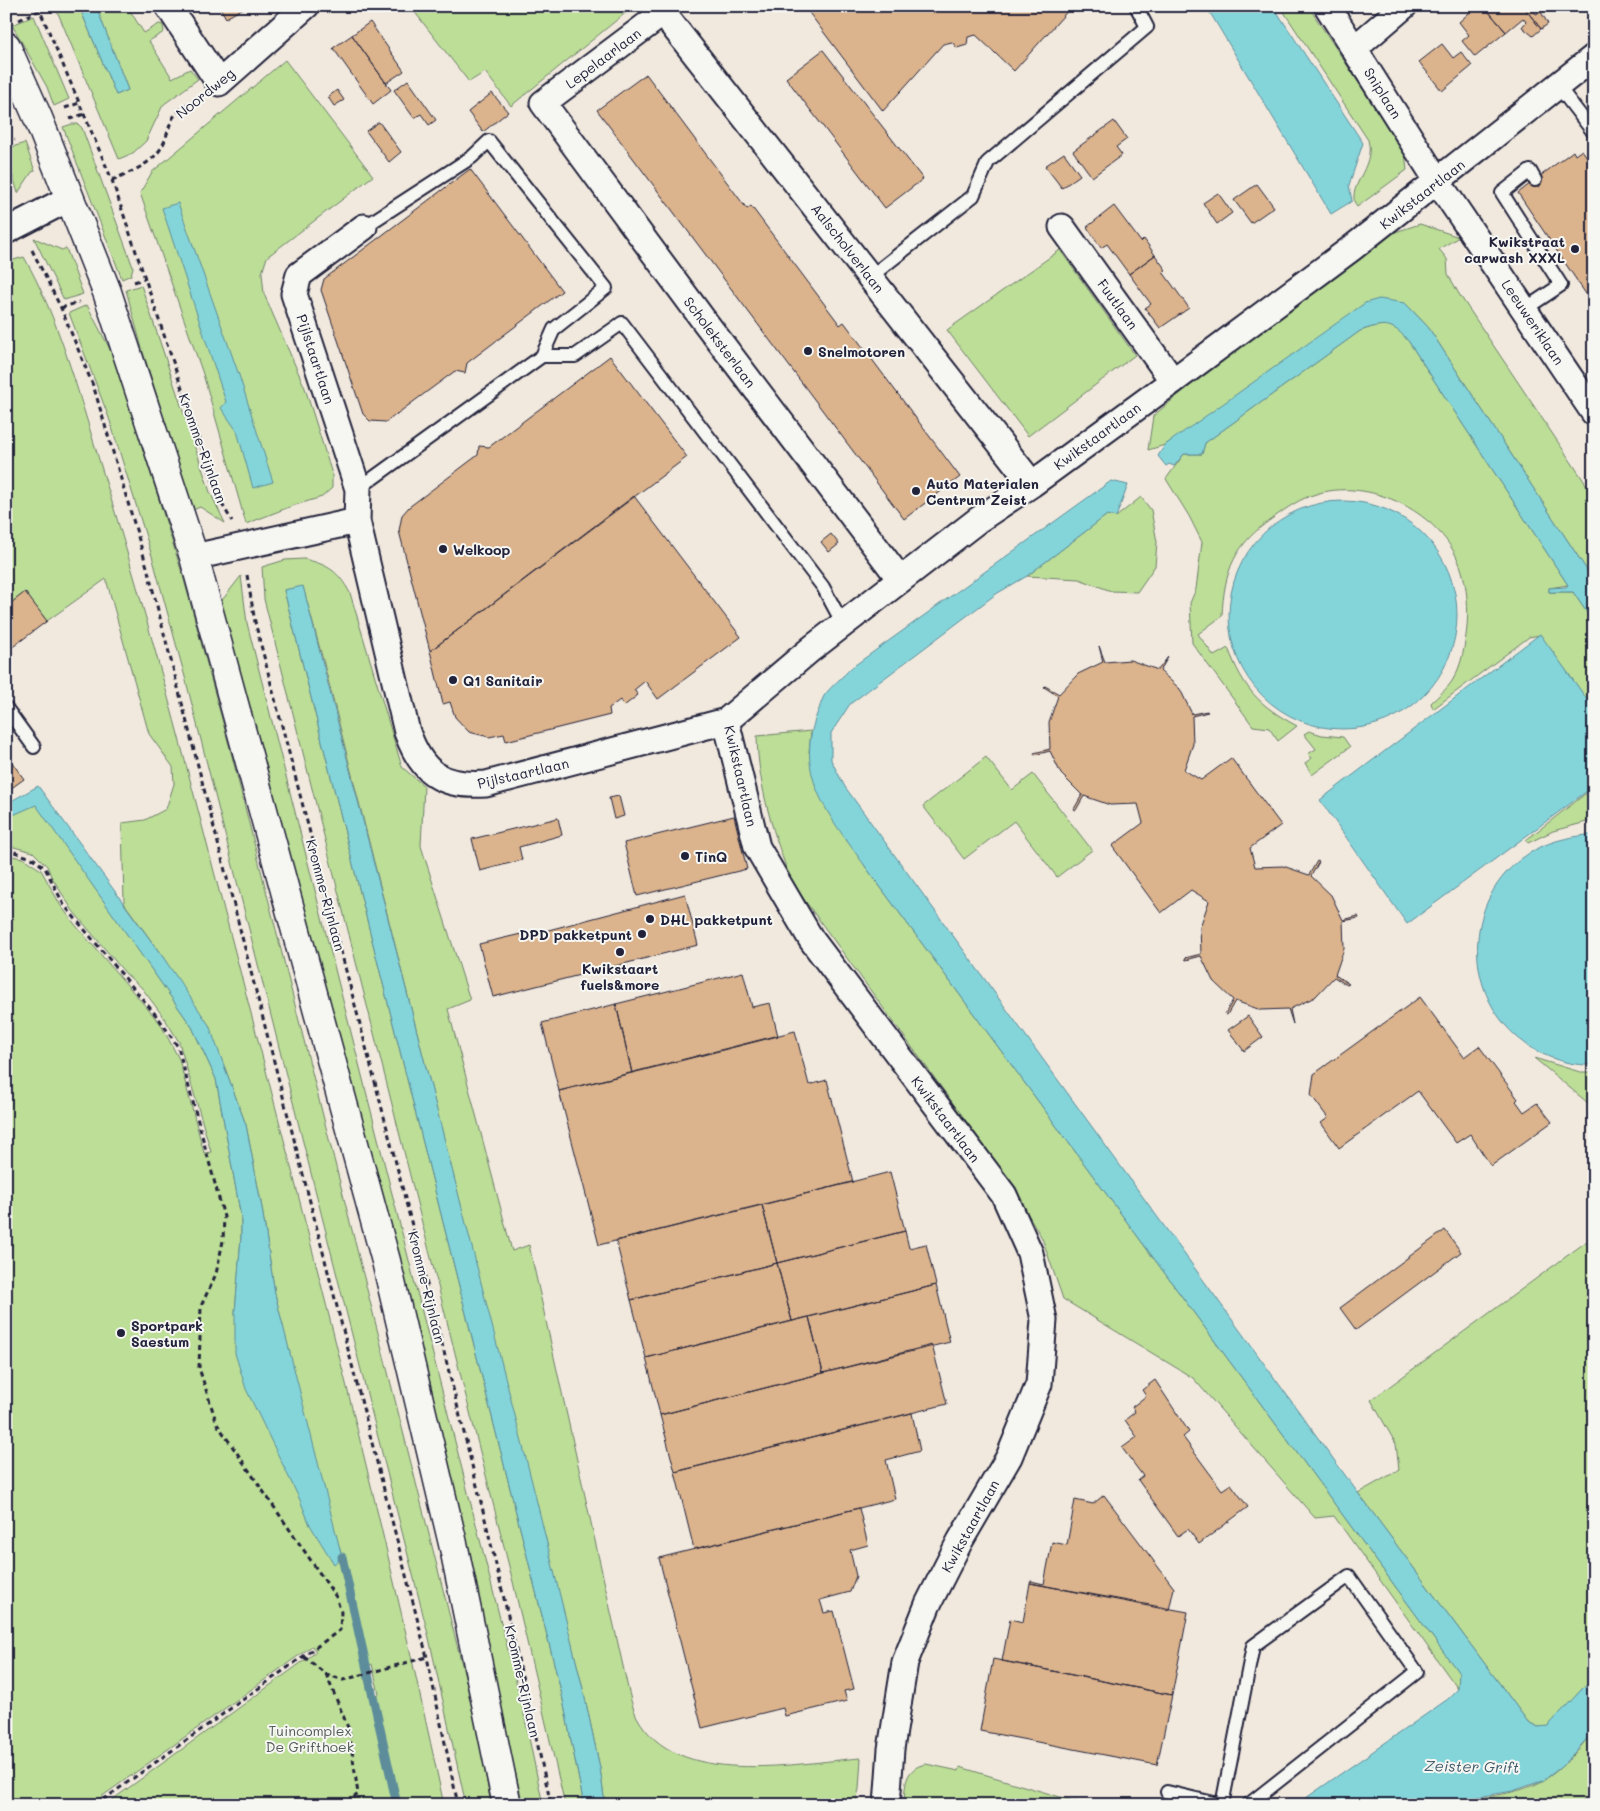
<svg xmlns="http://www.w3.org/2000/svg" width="1600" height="1811" font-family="Mali,sans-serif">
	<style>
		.green { fill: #bcde97; stroke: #6f8069; fill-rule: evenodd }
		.water { fill: #84d5da; stroke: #5d8d9a }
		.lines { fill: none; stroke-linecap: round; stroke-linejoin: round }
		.stream { stroke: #5d8d9a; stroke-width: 9 }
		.building { fill: #dbb38c; stroke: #22223b }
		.lane-casing { stroke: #22223b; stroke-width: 16 }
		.street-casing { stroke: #22223b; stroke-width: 29 }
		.secondary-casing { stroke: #22223b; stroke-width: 31 }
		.path { stroke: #22223b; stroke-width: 3; stroke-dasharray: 5 4; stroke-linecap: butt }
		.lane { stroke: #f6f6f2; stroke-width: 12 }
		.street { stroke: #f6f6f2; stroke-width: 25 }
		.secondary { stroke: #f6f6f2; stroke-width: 28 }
		.poi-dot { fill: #22223b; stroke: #f6f6f2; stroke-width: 2 }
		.labels { text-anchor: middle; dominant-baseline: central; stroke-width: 4; stroke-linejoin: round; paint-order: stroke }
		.street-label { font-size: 14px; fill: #22223b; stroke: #f6f6f2 }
		.poi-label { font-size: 14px; font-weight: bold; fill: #22223b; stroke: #f6f6f2; text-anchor: start }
		.park-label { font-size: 14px; fill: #505a57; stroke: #f6f6f2 }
		.water-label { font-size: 15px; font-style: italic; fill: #3f586b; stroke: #f6f6f2 }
	</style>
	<rect width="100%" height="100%" fill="#f1e9de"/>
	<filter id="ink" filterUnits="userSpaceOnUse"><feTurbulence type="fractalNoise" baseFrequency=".02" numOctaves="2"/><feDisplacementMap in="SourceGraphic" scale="10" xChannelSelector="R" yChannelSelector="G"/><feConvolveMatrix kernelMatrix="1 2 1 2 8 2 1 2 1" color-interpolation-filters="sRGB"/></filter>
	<g filter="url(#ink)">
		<path class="green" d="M55 6H79L116 95 128 90 96 6H127L144 33 159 24 163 25 164 32 149 41 172 78 190 69 198 79 163 105 146 141 133 153 119 159Z
			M410 6H634L511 106 485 72 469 82Z
			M1280 6H1308L1405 153 1407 170 1357 207C1344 188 1376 168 1368 140Z
			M34 16 69 99 54 106 47 87 12 25Z
			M285 60 373 176 267 257 262 273 264 294 305 388 332 474V488L322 497 292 506 246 524 203 374 140 193 152 172Z
			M72 124H78L82 128 133 267 131 275 122 279 63 127Z
			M25 143 35 171 32 172 18 193 6 154 12 147Z
			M1420 224 1459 237 1439 249 1447 259 1448 274 1459 294 1594 496V581L1428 327 1405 303 1165 445 1148 450 1153 416 1205 373 1392 233Z
			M34 238 62 250 66 248 83 294 64 300Z
			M1060 250 1135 355 1028 436 947 330Z
			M24 257C58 317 77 388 97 453 134 572 167 691 198 810 284 1141 373 1471 444 1805H105L316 1652 312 1646 90 1805H6V855L23 858 41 870 61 906 77 927 160 1023 179 1059 204 1153 211 1152 179 1042 165 1019 142 988 126 974 73 911 51 876 47 866 33 852 6 845V818L36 804 192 1027 216 1079 241 1217V1237L235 1313 310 1525 303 1409 275 1294 262 1208 246 1125 225 1068 165 960 124 903 122 823 145 820 166 809 174 784 173 767 149 734 106 579 6 650V262ZM372 1664 379 1694 370 1697 364 1668Z
			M141 285 210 492 225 523 200 507 193 510 143 352 126 290Z
			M87 305 114 357 183 576 232 756 476 1720 491 1805H466L429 1638 185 677 152 556 109 418 69 313Z
			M1388 325 1400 331 1409 342 1568 585 1549 588V592H1573L1594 623V709L1540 635 1529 637 1433 709 1431 703C1438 696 1447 689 1452 681 1462 666 1465 645 1467 627 1469 600 1466 570 1451 547 1424 505 1364 479 1316 494 1299 499 1287 508 1273 518 1235 544 1224 570 1222 616L1198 634 1214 656 1228 648C1244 689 1258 705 1297 726L1278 741 1269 728 1253 726 1192 643 1190 603 1196 589 1202 542 1189 516 1166 479 1184 454H1202L1205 443 1360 331 1375 326Z
			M1141 497 1151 510 1157 542 1155 566 1137 592 1111 591 1079 579 1027 576 1107 515 1116 517Z
			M304 559C329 565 338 571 350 593L402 767 424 786 421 846 470 1000 448 1009 512 1251 529 1245 627 1684C630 1695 632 1708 637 1717 676 1789 794 1763 861 1758L859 1789 855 1805H605L600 1768 583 1689 323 660 303 587 284 590 562 1695 584 1805H565L513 1582 264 599 262 567 285 560Z
			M241 576 247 623 523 1709 543 1805H523L476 1604 220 600 223 599Z
			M811 731 809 752 865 866 1459 1673 1458 1689 1334 1516 1315 1518 1193 1378 1063 1299 1042 1238 1001 1169 792 883C774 836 758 787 757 736Z
			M1309 731 1322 735 1343 737 1350 747 1312 775 1305 763 1312 758 1308 754 1316 749 1304 734Z
			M986 757 1012 790 1033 774 1092 850 1057 877 1014 821 964 859 923 806Z
			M1594 787V820L1553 831 1528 843 1526 840Z
			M1534 1058 1580 1072H1594V1108Z
			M1594 1236V1676L1548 1727H1538L1528 1722 1358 1493 1399 1470 1396 1444 1371 1400Z
			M1594 1731V1791L1578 1805H1430C1464 1799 1515 1797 1544 1780 1564 1768 1579 1748 1594 1731Z
			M926 1764 959 1771 960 1767 1087 1805H904C905 1786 904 1768 926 1764Z"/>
		<path class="water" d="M79 6H96L128 90 116 95Z
			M1206 6H1273L1363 143 1349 185 1352 201 1331 214Z
			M178 203 239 375 273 482 253 488 237 431 221 408 226 402 162 208Z
			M1379 299 1405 303 1428 327 1594 581V623L1573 592H1549V588L1566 587 1568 585 1409 342C1392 321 1383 323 1360 331L1205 443 1202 454H1184L1174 466 1169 464 1166 466 1158 456 1165 445 1365 303Z
			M1111 481 1128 485 1116 517 1107 515 1027 576 996 594 850 704 831 733V760L845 787 1358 1493 1528 1722 1538 1727 1548 1726 1594 1676V1731L1561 1767 1544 1780 1513 1791 1430 1805H1296L1448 1699 1458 1689 1459 1673 865 866C831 818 793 776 817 714 820 708 821 701 824 696 831 686 843 677 851 668Z
			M1229 615a114 114 0 1 1 228 0a114 114 0 1 1-228 0Z
			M303 586 532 1482 583 1689 600 1768 605 1805H584L562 1695 284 590Z
			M1540 634 1594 709V786L1407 924 1320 800Z
			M38 786 165 960 209 1025 246 1125 262 1208 275 1294 342 1557 334 1564 310 1525 300 1500 246 1389 235 1353V1313L241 1237V1217L216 1079 192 1027 36 805 6 818V804Z
			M1586 835H1594V1065C1570 1066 1545 1058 1526 1044 1461 998 1461 898 1528 854 1546 842 1565 838 1586 835Z"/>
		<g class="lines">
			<path class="stream" d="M342 1557 397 1805"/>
		</g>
		<path class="building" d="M219 6H247L226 18Z
			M804 6H1072L1014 71 976 35 968 37 967 45 957 48 952 42 943 44 883 111Z
			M1477 6H1484L1506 32 1475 57 1462 41 1469 35 1459 22Z
			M1484 6H1523L1541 29 1533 36 1522 27 1526 22 1523 18 1506 32Z
			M1523 6H1537L1532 10 1536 14 1541 12 1548 24 1541 29Z
			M370 22 404 71 386 83 352 35Z
			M352 35 391 90 373 104 333 48Z
			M1442 44 1453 58 1461 52 1472 66 1442 91 1419 62Z
			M823 50 923 179 885 208 786 78Z
			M646 74 747 209 751 206 840 325 844 322 960 477 904 519 597 110Z
			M408 80 436 120 429 125 421 114 414 118 394 90Z
			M337 90 344 100 334 106 328 97Z
			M492 93 508 112 483 132 468 112Z
			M1114 121 1127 139 1116 147 1122 155 1092 177 1073 151Z
			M379 122 401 152 389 162 366 131Z
			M1582 150 1594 167V306L1518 193 1573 151 1575 155Z
			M1064 153 1080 175 1062 188 1045 166Z
			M470 169 562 291 467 363 465 373 455 371 386 422 370 421 363 414 321 290 324 279Z
			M1257 184 1274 207 1251 223 1234 200Z
			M1218 193 1232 213 1217 224 1203 203Z
			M1114 206 1141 242 1144 239 1155 255 1129 274 1107 244 1101 248 1087 227Z
			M1155 255 1166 270 1163 272 1189 308 1160 328 1145 308 1151 304 1129 274Z
			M610 356 687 457 430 651 399 531 402 515 409 507 478 455 479 446 489 447Z
			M634 496 741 637 658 699 645 681 634 690 638 695 624 706 620 700 609 708 610 715 506 741 504 734 489 737 469 732 455 717 450 702 443 704 430 651Z
			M831 534 839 544 829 552 821 542Z
			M25 592 47 621 6 652V607Z
			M1099 646 1105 662 1130 660 1158 670 1168 657 1160 671 1180 689 1192 714 1207 711 1208 712 1192 716 1193 744 1184 770 1201 780 1231 758 1281 825 1250 848 1255 867 1283 866 1309 875 1317 861 1319 862 1311 876 1331 895 1343 920 1358 916 1359 918 1343 921 1344 949 1335 975 1349 984 1347 985 1334 977 1315 997 1290 1009 1293 1024 1288 1009 1261 1010 1235 1001 1227 1015 1225 1014 1233 1000 1213 981 1201 956 1186 960 1185 958 1201 954 1200 927 1209 901 1191 890 1161 913 1112 846 1143 823 1138 804 1110 805 1084 796 1076 810 1074 809 1082 795 1061 774 1050 751 1035 755 1034 753 1050 749 1049 722 1058 696 1044 687 1045 686 1059 694 1078 674 1103 662Z
			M6 754 24 779 6 792Z
			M619 796 624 816 614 819 609 798Z
			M734 816 747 869 637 896 624 843Z
			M558 818 562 835 519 847 522 860 480 871 472 839Z
			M685 894 698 945 493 997 479 944 521 934 522 937Z
			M743 972 752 1007 770 1003 778 1036 632 1073 616 1004Z
			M1420 997 1464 1057 1479 1046 1518 1099 1516 1101 1524 1112 1537 1103 1552 1122 1491 1166 1470 1134 1456 1143 1418 1091 1339 1148 1321 1123 1328 1118 1311 1095 1314 1074Z
			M616 1004 632 1073 559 1091 542 1023Z
			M1248 1016 1263 1037 1244 1051 1228 1030Z
			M795 1031 809 1085 827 1080 853 1182 599 1245 559 1091Z
			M890 1172 905 1231 777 1263 762 1205Z
			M762 1205 777 1263 631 1300 616 1241Z
			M1445 1230 1461 1252 1356 1330 1340 1308Z
			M905 1231 909 1248 926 1244 936 1285 792 1321 777 1263Z
			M777 1263 792 1321 646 1358 631 1300Z
			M936 1285 950 1342 823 1373 809 1317Z
			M809 1317 823 1373 660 1415 646 1358Z
			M932 1345 947 1404 675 1472 660 1415Z
			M1155 1380 1189 1432 1183 1437 1222 1490 1231 1484 1248 1507 1199 1544 1188 1529 1178 1536 1138 1480 1143 1476 1122 1448 1137 1437 1125 1420 1135 1412 1132 1407 1146 1396 1142 1390Z
			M912 1413 920 1451 886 1460 895 1499 694 1549 675 1472Z
			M1104 1495 1174 1588 1169 1610 1030 1583 1031 1581 1044 1584 1052 1542 1067 1545 1075 1500 1093 1504Z
			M859 1508 868 1545 850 1550 856 1576 850 1592 820 1600 824 1613 834 1611 854 1689 844 1691 847 1701 785 1716 783 1708 702 1728 659 1558Z
			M1030 1583 1188 1612 1172 1695 1002 1661 1010 1619 1023 1622Z
			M993 1659 1172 1695 1157 1765 980 1731Z"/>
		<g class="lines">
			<defs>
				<path id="lane" d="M1558 86 1594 133
					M364 227 472 157 489 141 606 288 554 329 542 356
					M870 277 973 196 988 162 1147 27 1136 6
					M1525 309 1561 285 1502 193 1530 171 1535 180
					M358 489 542 356H575L622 323 823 587 843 624
					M6 708 34 747
					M1167 1792 1222 1805
					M1222 1805 1253 1646 1349 1576 1417 1672 1248 1805"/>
				<path id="street" d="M168 6 219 83 306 6
					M1327 6 1438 182 1594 413
					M1355 48 1404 6
					M364 227 299 275 294 294 358 489 357 521 407 732C422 774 442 787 486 784L726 721 811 649 978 520 1032 484 1173 381 1352 248 1594 57
					M1062 227 1173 381
					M6 231 70 198
					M194 557 357 521
					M900 579 702 318 543 103 663 13 1032 484
					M726 721 757 847 811 939 1004 1195 1030 1253 1044 1320 1039 1384 1009 1457 960 1541 928 1604 905 1662 891 1749 887 1805"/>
				<path id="secondary" d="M6 46 38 118 107 292 194 557 386 1261 454 1548 507 1805"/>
			</defs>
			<use href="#lane" class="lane-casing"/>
			<use href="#street" class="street-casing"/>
			<use href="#secondary" class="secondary-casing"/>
			<path class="path" d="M38 6 112 180 219 499 232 521
				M6 7 11 17
				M19 20 40 10
				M65 108 79 103
				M70 119 84 114
				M6 143 15 140
				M112 180C128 173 148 166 159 151 166 142 167 132 171 122 175 111 187 105 196 99
				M6 185 11 198
				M32 250 61 308 94 388 147 567 427 1657 458 1805
				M134 282 146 278
				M61 308 79 302
				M247 575 255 622C357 1016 464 1408 551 1805
				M6 849 34 859 45 868 64 905 160 1020 178 1047 224 1217 223 1241 216 1274 201 1306 199 1368 217 1424 336 1597 341 1612 340 1630 96 1805
				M304 1657 326 1674 343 1680 427 1657
				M326 1674 349 1730 358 1794 345 1805
				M1587 1805 1594 1798"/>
			<use href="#lane" class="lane"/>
			<use href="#street" class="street"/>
			<use href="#secondary" class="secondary"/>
		</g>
	</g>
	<g class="poi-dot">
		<circle cx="1575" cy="249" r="5"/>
		<circle cx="808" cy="351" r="5"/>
		<circle cx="916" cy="491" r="5"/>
		<circle cx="443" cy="549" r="5"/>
		<circle cx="453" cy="680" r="5"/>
		<circle cx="685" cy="856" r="5"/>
		<circle cx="650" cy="919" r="5"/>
		<circle cx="642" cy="934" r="5"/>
		<circle cx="620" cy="952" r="5"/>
		<circle cx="121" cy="1333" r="5"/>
	</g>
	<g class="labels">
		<g class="street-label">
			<text transform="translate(603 58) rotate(-37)">Lepelaarlaan</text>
			<text transform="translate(205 93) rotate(-39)">Noordweg</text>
			<text transform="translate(1383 93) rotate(58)">Sniplaan</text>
			<text transform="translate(1422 194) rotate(-38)">Kwikstaartlaan</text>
			<text transform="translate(848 248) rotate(52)">Aalscholverlaan</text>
			<text transform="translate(1118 304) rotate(54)">Fuutlaan</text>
			<text transform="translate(1533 322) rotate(56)">Leeuweriklaan</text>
			<text transform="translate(720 342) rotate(53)">Scholeksterlaan</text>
			<text transform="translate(316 359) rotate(72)">Pijlstaartlaan</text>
			<text transform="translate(1097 436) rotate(-36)">Kwikstaartlaan</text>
			<text transform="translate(203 448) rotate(70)">Kromme-Rijnlaan</text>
			<text transform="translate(523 773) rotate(-13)">Pijlstaartlaan</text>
			<text transform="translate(741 776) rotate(77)">Kwikstaartlaan</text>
			<text transform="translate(326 895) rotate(75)">Kromme-Rijnlaan</text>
			<text transform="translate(946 1119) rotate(53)">Kwikstaartlaan</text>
			<text transform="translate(427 1287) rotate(76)">Kromme-Rijnlaan</text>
			<text transform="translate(970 1526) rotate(-61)">Kwikstaartlaan</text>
			<text transform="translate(523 1681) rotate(77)">Kromme-Rijnlaan</text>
		</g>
		<g class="poi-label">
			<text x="1565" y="241" text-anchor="end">Kwikstraat<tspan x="1565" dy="16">carwash XXXL</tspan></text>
			<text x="818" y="351">Snelmotoren</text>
			<text x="926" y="483">Auto Materialen<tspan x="926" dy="16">Centrum Zeist</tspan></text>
			<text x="453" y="549">Welkoop</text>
			<text x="463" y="680">Q1 Sanitair</text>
			<text x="695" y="856">TinQ</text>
			<text x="660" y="919">DHL pakketpunt</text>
			<text x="632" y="934" text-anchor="end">DPD pakketpunt</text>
			<text x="620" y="968" text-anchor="middle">Kwikstaart<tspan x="620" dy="16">fuels&amp;more</tspan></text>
			<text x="131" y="1325">Sportpark<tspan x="131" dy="16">Saestum</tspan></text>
		</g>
		<g class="park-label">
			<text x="310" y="1730">Tuincomplex<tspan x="310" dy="16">De Grifthoek</tspan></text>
		</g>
		<g class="water-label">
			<text transform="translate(1472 1766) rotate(1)">Zeister Grift</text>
		</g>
	</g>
	<rect width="1600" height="1811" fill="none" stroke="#f6f6f2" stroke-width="25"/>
	<rect x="12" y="12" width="1575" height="1786" fill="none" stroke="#22223b" stroke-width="2" filter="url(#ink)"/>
</svg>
